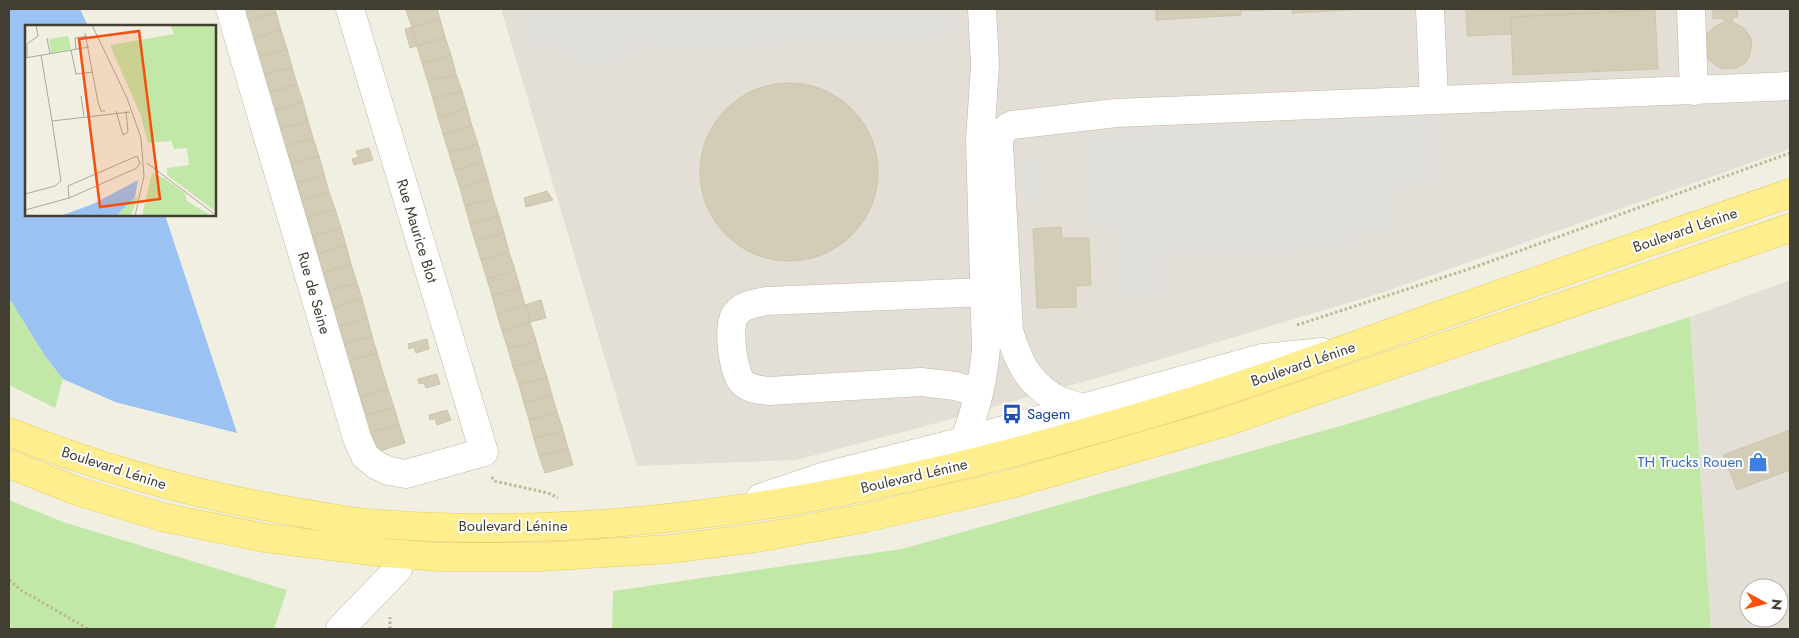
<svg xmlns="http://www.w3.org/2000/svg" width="1799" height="638" font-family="Jost,sans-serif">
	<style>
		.industrial { fill: #e3dfd7; fill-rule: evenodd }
		.green { fill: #c2e8a8 }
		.parking { fill: #e1dfda }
		.water { fill: #9ac2f2 }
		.building { fill: #d3ccb7; stroke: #cec5aa }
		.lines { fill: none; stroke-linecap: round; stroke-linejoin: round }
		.minor-casing { stroke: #bdb8a4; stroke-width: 29 }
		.major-casing { stroke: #e6cf5a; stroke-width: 29 }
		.path { stroke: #bfb695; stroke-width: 3; stroke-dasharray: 2.5 2.5; stroke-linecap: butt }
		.minor { stroke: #fff; stroke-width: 28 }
		.major { stroke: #ffee8d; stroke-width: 28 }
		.labels { text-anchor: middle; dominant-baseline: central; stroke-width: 4; stroke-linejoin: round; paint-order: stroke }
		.street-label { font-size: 15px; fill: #433e32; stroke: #fff }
		.transit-label { font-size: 15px; fill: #164399; stroke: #fff; text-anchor: start }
		.shop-label { font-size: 15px; fill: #366cbe; stroke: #fff; text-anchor: end }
		.inset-road { fill: none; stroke: #aba89b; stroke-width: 1 }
		.view { fill: #f64f0d; fill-opacity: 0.15; stroke: #f64f0d; stroke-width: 2.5 }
		.inset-edge { fill: none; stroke: #433e32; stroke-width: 2.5 }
	</style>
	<rect width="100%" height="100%" fill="#f1efe1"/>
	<path class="industrial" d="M501 9H1790V149L1384 292 1111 374 918 428 796 460 637 466Z
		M1790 280V629H1711L1690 317ZM1749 588H1779V618H1749Z"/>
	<path class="green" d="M9 298 45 356 63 379 55 408 9 385Z
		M1690 317 1711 629H612L613 591 902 549 1351 423Z
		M9 500 63 522 287 590 274 629H9Z"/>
	<path class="parking" d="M520 9H956L957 35H947L929 40 646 51 644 41 637 42 638 61 565 67 563 45 532 48Z
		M1437 117 1438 187 1399 188 1400 234H1355V253L1164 255V299L1111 300 1108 227 1083 228 1080 136H1096L1097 131Z
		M1042 159 1044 201 1023 202 1022 160Z"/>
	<path class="water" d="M9 9H80L88 26H26V215H165L237 433 115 402 63 379 45 356 9 298Z"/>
	<path class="building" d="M244 9H274L276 12 247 20Z
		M409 9H437L440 19 412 27 406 10Z
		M1156 9H1287L1241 11V15L1156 20Z
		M1292 9H1368L1292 13Z
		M1466 9H1655V10L1511 17V34L1467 36Z
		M1713 9H1737L1738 17 1732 18V22L1744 28 1750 36 1752 42 1750 55 1745 63 1736 68 1726 69 1720 68 1711 62 1707 57 1705 47 1707 34 1714 27 1724 22V18L1713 19Z
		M1655 10 1658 69 1513 75 1511 17Z
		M276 12 281 30 253 39 247 20Z
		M440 19 445 37 417 46 412 27Z
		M412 27 417 46 410 48 405 29Z
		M281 30 287 49 258 57 253 39Z
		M445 37 451 55 422 63 417 46Z
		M287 49 292 67 264 75 258 57Z
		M451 55 456 74 428 82 422 63Z
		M292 67 297 84 269 93 264 75Z
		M456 74 462 91 433 99 428 82Z
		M700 172a89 89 0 1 1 178 0a89 89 0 1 1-178 0Z
		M297 84 303 102 274 110 269 93Z
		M462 91 467 108 438 117 433 99Z
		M303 102 308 121 280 129 274 110Z
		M467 108 472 126 443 134 438 117Z
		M308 121 313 138 285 146 280 129Z
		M472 126 478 144 449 153 443 134Z
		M313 138 319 156 291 164 285 146Z
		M478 144 483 162 454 170 449 153Z
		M369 148 373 160 354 165 352 159 358 157 356 151Z
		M319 156 324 174 296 183 291 164Z
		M483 162 488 179 460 188 454 170Z
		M324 174 329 192 302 201 296 183Z
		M488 179 493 198 465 206 460 188Z
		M547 191 553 200 526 207 524 198Z
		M329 192 335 209 307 218 302 201Z
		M493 198 499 216 470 224 465 206Z
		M335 209 341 228 312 236 307 218Z
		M499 216 504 233 475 241 470 224Z
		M1061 227 1062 238H1089L1091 285 1076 286V307L1037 308 1033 229Z
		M341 228 346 245 318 254 312 236Z
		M504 233 509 252 481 260 475 241Z
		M346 245 351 264 323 273 318 254Z
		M509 252 515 270 487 279 481 260Z
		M351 264 357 283 329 291 323 273Z
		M515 270 520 287 492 296 487 279Z
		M357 283 362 299 334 308 329 291Z
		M520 287 525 305 497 314 492 296Z
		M362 299 367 317 339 326 334 308Z
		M541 300 546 318 530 322 525 305Z
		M525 305 530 322 502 331 497 314Z
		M367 317 372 336 344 344 339 326Z
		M530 322 536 341 508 349 502 331Z
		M372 336 377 353 350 361 344 344Z
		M427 339 429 349 416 353 414 347 409 349 408 344Z
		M536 341 541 359 513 367 508 349Z
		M377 353 388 389 360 397 350 361Z
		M541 359 547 377 519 385 513 367Z
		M437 374 440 384 426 388 424 383 419 384 418 379Z
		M547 377 552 395 524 403 519 385Z
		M388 389 394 407 366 415 360 397Z
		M552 395 557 412 529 420 524 403Z
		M394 407 399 424 371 432 366 415Z
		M447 410 451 420 437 425 435 419 430 420 429 415Z
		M557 412 563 430 534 439 529 420Z
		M399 424 405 443 377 452 371 432Z
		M563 430 568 448 539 456 534 439Z
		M1790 430V470L1737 490 1723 455Z
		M568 448 573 465 545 473 539 456Z"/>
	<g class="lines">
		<defs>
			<path id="minor" d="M230 9 357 438 365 456 376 465 389 471 406 474 484 452 350 9
				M1430 9 1434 100
				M1691 9 1694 91
				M979 393 955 386 921 382 769 391C760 390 751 390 743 383 733 374 727 327 735 315 743 304 754 304 766 301L985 292
				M1083 408C1073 405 1062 403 1053 397 1026 380 1018 360 1009 331L999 143C1000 134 1003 129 1012 125L1116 113 1790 86
				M964 441C976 410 984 380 986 347L980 141 985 65 982 9
				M760 498 825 476 964 441 1262 358 1322 352
				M340 629 398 569 402 554"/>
			<path id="major" d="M9 432C104 470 202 497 303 513 324 517 345 521 367 523 596 542 824 504 1044 444 1113 425 1181 406 1248 383 1310 362 1371 340 1432 318 1551 276 1671 234 1790 193
				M9 464 77 491 162 517 265 538 386 553 440 557H540L669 549 762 537 865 518 1011 484 1222 423 1790 228"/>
		</defs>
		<use href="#minor" class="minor-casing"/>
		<use href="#major" class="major-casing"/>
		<path class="path" d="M1297 325 1472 268 1790 153
			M492 477 494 481 548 493 558 498
			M9 580 21 590 88 629
			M390 629V617"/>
		<use href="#minor" class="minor"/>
		<use href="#major" class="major"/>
	</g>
	<defs>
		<symbol id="bus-bare" viewBox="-9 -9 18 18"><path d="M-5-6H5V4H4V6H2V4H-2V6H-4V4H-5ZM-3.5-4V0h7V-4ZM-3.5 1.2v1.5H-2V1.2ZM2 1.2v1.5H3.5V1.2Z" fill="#1a4fb4" stroke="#fff" stroke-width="2.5" paint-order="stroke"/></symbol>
		<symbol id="shop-bare" viewBox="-9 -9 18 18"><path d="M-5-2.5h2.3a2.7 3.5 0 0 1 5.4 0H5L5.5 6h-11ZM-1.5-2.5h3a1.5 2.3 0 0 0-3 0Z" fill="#3f7fe0" stroke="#fff" stroke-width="2.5" paint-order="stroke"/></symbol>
	</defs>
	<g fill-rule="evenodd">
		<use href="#bus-bare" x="998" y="400" width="28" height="28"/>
		<use href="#shop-bare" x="1744" y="448" width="28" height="28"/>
	</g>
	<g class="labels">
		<g class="street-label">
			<text transform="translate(1685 230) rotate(-19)">Boulevard Lénine</text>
			<text transform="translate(417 231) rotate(73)">Rue Maurice Blot</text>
			<text transform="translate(314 293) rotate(74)">Rue de Seine</text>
			<text transform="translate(1303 364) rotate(-19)">Boulevard Lénine</text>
			<text transform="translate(114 468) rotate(18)">Boulevard Lénine</text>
			<text transform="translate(914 476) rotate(-13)">Boulevard Lénine</text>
			<text x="513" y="526">Boulevard Lénine</text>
		</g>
		<g class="transit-label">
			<text x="1027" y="414">Sagem</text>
		</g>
		<g class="shop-label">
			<text x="1743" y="462">TH Trucks Rouen</text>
		</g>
	</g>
	<g transform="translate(25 25)">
		<rect width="191" height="191" fill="#f1efe1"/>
		<path d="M145 0H191V187L142 150V143L164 140 162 123 149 124 146 116 123 118 116 91 85 20 149 9ZM43 11 46 24 26 28 24 14ZM127 148 139 153 160 168 162 176 187 191H117ZM110 172H113L106 191H91Z" fill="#c2e8a8"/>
		<path d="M113 155 110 172 91 191H35L68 179Z" fill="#9ac2f2"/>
		<path class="inset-road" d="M67 0 102 73 116 113 119 151 110 191M60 8 73 77 76 86H80M22 13 25 29M51 24 50 13 62 11M46 25 51 49 68 47M16 30 27 96M0 33 64 22M2 33V19L13 11 11 0M56 71 59 91M91 86 98 110 103 107 101 86M122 138 192 191M0 169 30 161 36 156 27 96 105 87M0 185 44 173 112 143 115 138 112 131 43 161 44 173"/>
		<path class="view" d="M114 6 135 174 75 182 54 14Z"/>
		<rect width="191" height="191" class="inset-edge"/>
	</g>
	<rect width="1799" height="638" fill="none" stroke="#433e32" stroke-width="20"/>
	<g transform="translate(1764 603) rotate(97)"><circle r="24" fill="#ffffff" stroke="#b4b2ad"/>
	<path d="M0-4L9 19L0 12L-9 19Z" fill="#ff500b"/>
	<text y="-8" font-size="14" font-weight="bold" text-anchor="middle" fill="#433e32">N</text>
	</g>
</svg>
